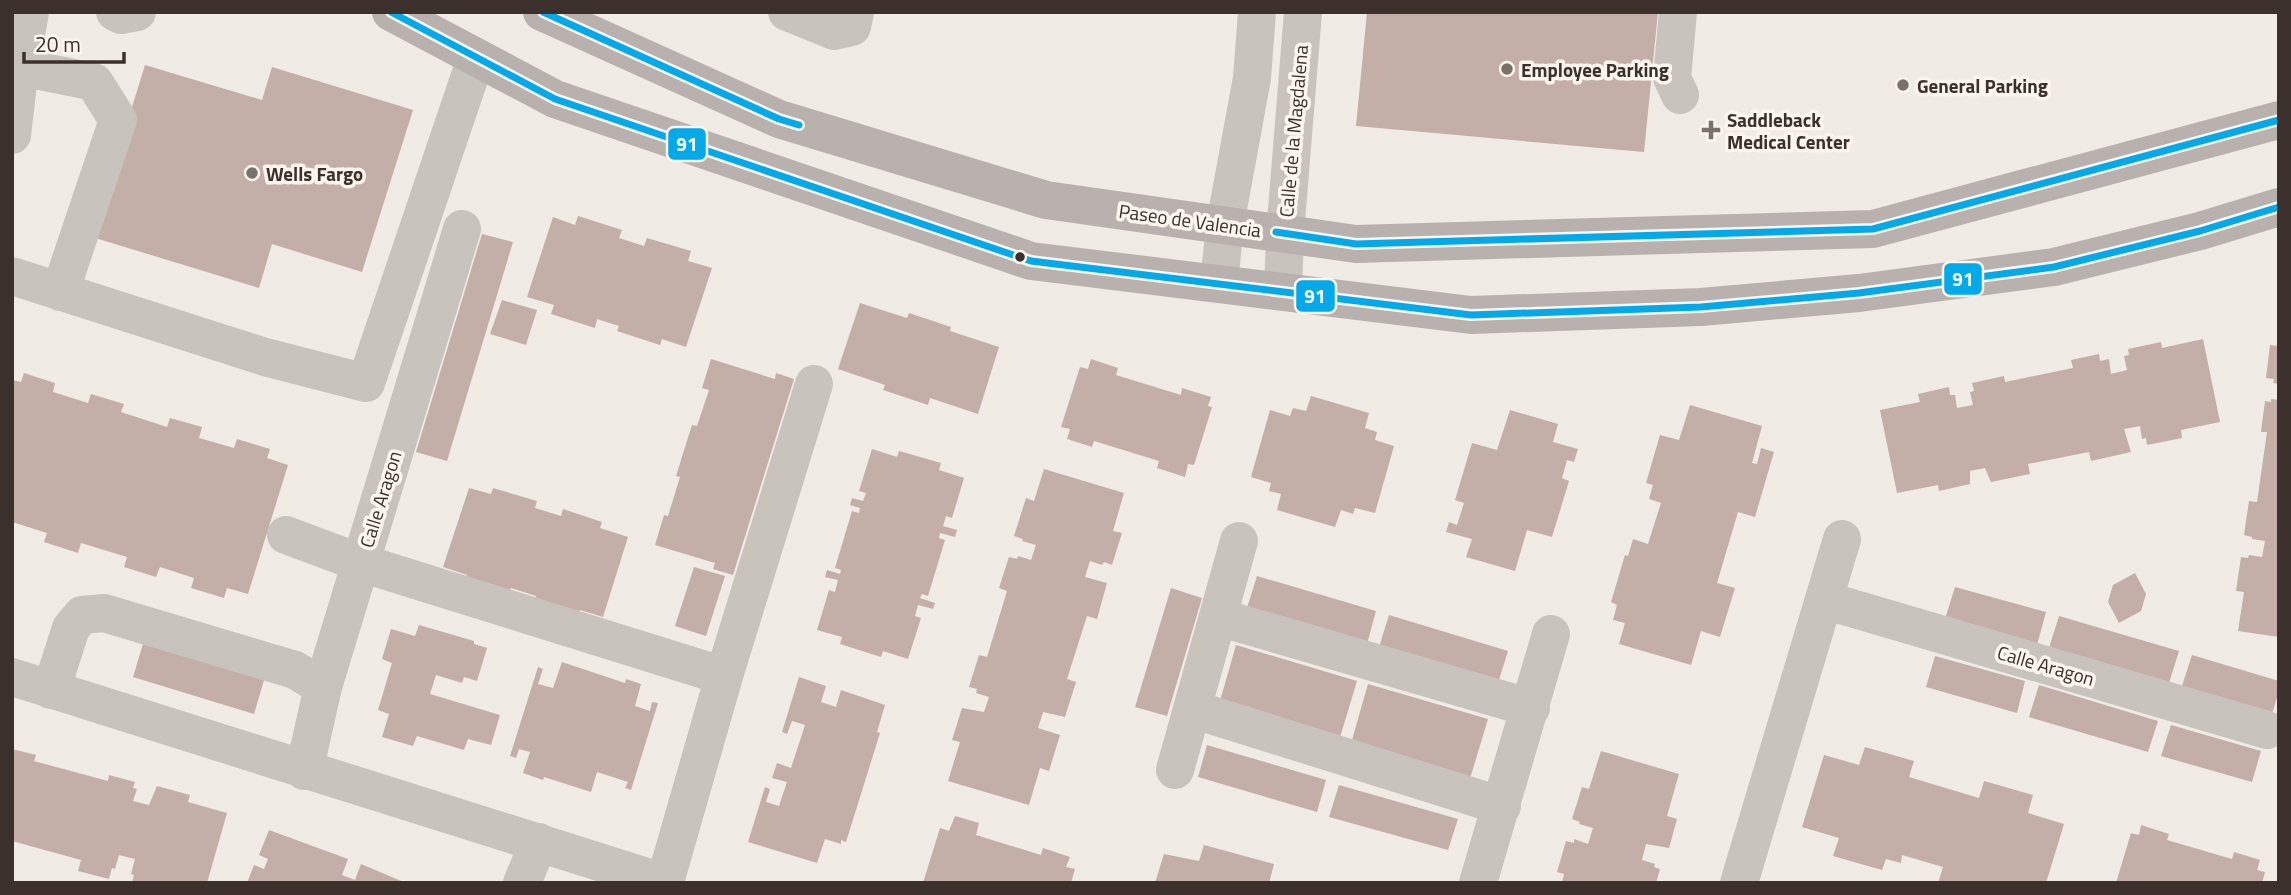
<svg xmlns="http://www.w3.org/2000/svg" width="2291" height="895" font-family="'Titillium Web',sans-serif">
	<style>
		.building { fill: #c3afa7 }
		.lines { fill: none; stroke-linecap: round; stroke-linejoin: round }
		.minor { stroke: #c9c3be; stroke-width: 38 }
		.major { stroke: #b8b1ad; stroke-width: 38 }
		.bus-1-casing { stroke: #fbf5ee; stroke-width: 12 }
		.bus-1 { stroke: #03a9e8; stroke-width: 7 }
		.poi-dot { fill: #7a716c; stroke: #fbf5ee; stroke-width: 2.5 }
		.bus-dot { fill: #3b302b; stroke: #fbf5ee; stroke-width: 2.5 }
		.labels { text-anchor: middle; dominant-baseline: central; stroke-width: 7; stroke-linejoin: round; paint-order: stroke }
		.poi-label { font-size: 19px; font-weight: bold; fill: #3b302b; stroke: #fbf5ee; text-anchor: start }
		.street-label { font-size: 19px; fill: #3b302b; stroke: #fbf5ee }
		.line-badge { stroke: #fbf5ee; stroke-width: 2.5 }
		.badge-label { font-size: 19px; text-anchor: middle; font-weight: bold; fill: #fff }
	</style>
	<rect width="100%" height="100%" fill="#f0ebe5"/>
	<path class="building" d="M1367 12H1658L1644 152 1356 126Z
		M145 65 262 100 272 67 413 110 362 272 272 244 259 288 92 237Z
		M578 216 622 230 619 238 644 246 647 238 691 251 688 261 712 268 686 347 662 339 660 345 617 331 619 326 597 319 595 328 551 314 554 305 527 297 553 217 575 225Z
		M482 234 513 242 447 461 416 452Z
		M502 300 537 310 526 345 490 334Z
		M860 303 907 318 909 313 951 327 950 331 999 347 978 414 930 398 928 405 883 390 885 385 838 369Z
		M2203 339 2220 422 2181 430 2182 438 2147 445 2146 438 2142 439 2140 426 2124 429 2131 452 2091 461 2089 452 2028 464 2030 474 1991 482 1985 468 1970 471V484L1939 491 1938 485 1897 493 1880 410 1920 402 1918 394 1949 387 1950 395H1955L1957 408 1973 405 1970 392 1974 391 1972 383 2004 376 2005 382 2073 368 2071 360 2099 354 2100 361 2109 359 2111 374 2127 370 2124 356 2129 355 2128 349 2161 342 2162 348Z
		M2270 345 2279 346V384L2273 383 2274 379 2266 378Z
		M711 359 775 379 776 373 794 379 733 575 713 569 715 563 655 545 664 515 668 516 680 477 676 476 692 425 697 426 709 390 702 388Z
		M1091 359 1118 368 1116 375 1181 395 1182 388 1211 397 1208 406 1212 407 1194 465 1188 464 1185 477 1157 468 1159 461 1094 441 1092 447 1067 439 1070 429 1061 427 1080 367 1088 369Z
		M24 373 55 383 53 392 88 403 91 394 124 404 121 412 167 427 170 418 202 427 199 438 234 448 237 439 270 449 267 458 288 465 248 594 227 588 224 598 191 588 194 578 160 567 156 577 124 567 127 557 81 543 78 553 44 542 47 533 12 522V380L21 382Z
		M1311 396 1369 413 1365 428 1377 432 1375 440 1394 446 1375 513 1355 508 1353 514 1341 510 1335 527 1277 510 1281 494 1269 491 1271 483 1251 477 1270 410 1290 416 1293 408 1306 411Z
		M2271 399 2279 400V637L2238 631 2244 592 2236 591 2241 557 2248 558 2249 555 2262 557 2265 541 2252 539V537L2244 535 2249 501 2257 502 2267 432H2261L2265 401 2271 402Z
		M1690 405 1762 426 1752 463 1757 464 1761 448 1774 452 1755 517 1738 512 1717 583 1735 588 1720 637 1701 631 1691 665 1619 644 1625 623 1613 620 1617 605 1611 602 1625 555 1628 556 1633 539 1648 544 1661 503 1649 499 1653 485 1646 483 1660 435 1679 440Z
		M1510 410 1558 424 1553 442 1578 449 1574 462 1567 460 1562 478 1569 481 1552 537 1527 530 1515 571 1466 557 1472 539 1446 532 1449 522 1457 525 1464 503 1455 500 1472 443 1497 450Z
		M872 449 897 457 899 451 941 463 939 470 964 478 952 518 946 516 943 526 957 530 955 537 940 533 939 538 945 540 928 596 922 594 920 598 935 603 933 609 918 605 915 616 921 618 908 659 883 651 881 657 840 644 842 637 817 630 829 590 835 592 838 580 825 577 827 570 840 574 841 570 835 568 852 511 859 513 860 508 850 505 852 498 863 501 866 493 859 491Z
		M1044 469 1124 493 1113 531 1122 533 1112 565 1104 562 1102 565 1090 561 1085 577 1107 583 1097 619 1087 616 1067 679 1076 682 1065 717 1043 712 1038 728 1060 735 1049 771 1040 768 1029 805 948 781 960 742 952 740 962 708 984 712 989 697 976 693 977 689 969 687 979 655 987 657 1007 591 999 588 1009 557 1017 559 1018 556 1031 560 1036 545 1022 541 1023 539 1014 536 1026 498 1034 501Z
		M469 488 491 494 493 488 537 501 535 508 561 516 563 509 602 522 600 528 628 537 603 617 580 610 578 616 534 602 536 596 511 588 508 594 465 581 467 575 443 567Z
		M694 567 725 576 706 636 675 626Z
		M2135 573 2146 594 2141 611 2119 623 2108 602 2113 585Z
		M1257 576 1376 611 1367 644 1247 608Z
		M1955 587 2046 612 2037 645 1945 619Z
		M1171 588 1202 598 1167 716 1135 707Z
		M1389 615 1508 651 1498 683 1379 647Z
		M2059 616 2179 651 2169 683 2049 648Z
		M419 625 474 641V644L487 648 477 681 464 677 462 683 436 675 430 694 500 715 491 745 468 739 464 750 417 736 413 746 382 737 389 714 378 710 392 663 382 659 391 629 415 636Z
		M143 644 264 680 254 714 133 677Z
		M1236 645 1357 681 1338 744 1218 708Z
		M2192 655 2279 681V691L2272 714 2182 686Z
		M1935 656 2025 681 2017 713 1926 687Z
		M562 662 625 683 626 679 641 684 635 706 650 711 652 702 658 703 631 790 625 788 628 782 597 772 591 792 544 777 543 780 523 773 530 752 519 749 516 758 510 756 538 667 543 669 538 684 553 688Z
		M799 677 826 686 821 702 836 707 841 690 885 705 877 732 880 733 846 842 841 840V844L825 839 817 863 748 842 765 787 770 789 766 802 779 806 787 782 772 778 777 763 791 768 805 725 792 721 787 734 782 732Z
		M1368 684 1488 719 1469 782 1350 747Z
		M2039 685 2158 721 2148 752 2029 717Z
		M2171 725 2261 751 2252 782 2161 756Z
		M1207 745 1326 780 1317 812 1198 777Z
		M1865 747 1914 761 1909 777 1979 798 1984 781 2033 795 2028 813 2064 824 2046 883H1938L1943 867 1902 855 1901 863 1886 859 1882 870 1833 856 1839 838 1802 827 1824 755 1859 765Z
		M12 749 36 755 34 761 108 781 109 775 135 782 133 788 137 789 133 801 149 805 157 786 190 795 188 802 227 813 207 883H132L134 875 131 874 135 859 119 855 115 869 112 868 109 879 78 871 81 860 12 841Z
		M1601 751 1679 774 1667 816 1677 819 1669 848 1646 844 1642 860 1655 864 1654 867 1660 869 1656 883H1562L1564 874 1557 872 1566 841 1574 843V839L1588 844 1593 828 1579 824 1580 822 1572 819 1582 787 1589 789Z
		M1339 785 1458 819 1448 850 1329 817Z
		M955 816 979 823 976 835 1041 855 1043 848 1070 857 1066 867 1075 869 1071 883H923L940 828 949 831Z
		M2141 825 2169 834 2167 840 2232 859 2234 852 2260 860 2257 870 2265 872 2262 883H2116L2131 833 2139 835Z
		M269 830 348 859 342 875 355 880 361 864 406 883H247L254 865 264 869 268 859 259 855Z
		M1204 845 1274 864 1269 883H1155L1164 854 1199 861Z"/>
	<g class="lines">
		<path class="minor" d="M115 12 121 15 137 12
			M787 12 834 31 852 27 855 12
			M1678 12 1672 78 1680 95
			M20 67 94 82 118 120 60 292
			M12 135 20 67 30 12
			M12 276 265 357 366 383 476 58
			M1219 283 1225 225 1252 78 1257 12
			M1283 291 1285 234 1303 12
			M286 535 361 563 724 676
			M1824 600 2267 730
			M1218 617 1531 708
			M12 677 666 883
			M51 690 71 628 82 615 104 613 295 670 323 687
			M1192 709 1502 806
			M1175 770 1239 541
			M304 771 323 687 462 229
			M665 882 724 676 814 384
			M522 883 539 842
			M1478 883 1551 634
			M1739 883 1842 539"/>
		<path class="major" d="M391 12 555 99 1031 261 1471 315 1701 307 1859 293 2054 267 2200 231 2279 207
			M542 12 779 119 1046 200 1356 244 1873 229 2279 120"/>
		<defs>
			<path id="bus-1" d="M391 12 555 99 1031 261 1471 315 1701 307 1859 293 2054 267 2200 231 2279 207
				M543 12 779 119 799 125
				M1276 232 1356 244 1873 229 2279 120"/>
		</defs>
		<use href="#bus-1" class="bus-1-casing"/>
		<use href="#bus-1" class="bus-1"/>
	</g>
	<g class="poi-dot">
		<circle cx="1507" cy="69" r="7"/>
		<circle cx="1903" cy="85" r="7"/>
		<path d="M1707.5 119.5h7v7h7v7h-7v7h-7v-7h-7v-7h7z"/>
		<circle cx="252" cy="173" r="7"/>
	</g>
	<circle class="bus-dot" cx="1020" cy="257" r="6"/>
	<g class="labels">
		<g class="poi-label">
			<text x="1521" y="69">Employee Parking</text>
			<text x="1917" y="85">General Parking</text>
			<text x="1727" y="119">Saddleback<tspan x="1727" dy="22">Medical Center</tspan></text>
			<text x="266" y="173">Wells Fargo</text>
		</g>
		<g class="street-label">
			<text transform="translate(1293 131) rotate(-85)">Calle de la Magdalena</text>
			<text transform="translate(1190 220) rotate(8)">Paseo de Valencia</text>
			<text transform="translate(380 499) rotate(-73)">Calle Aragon</text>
			<text transform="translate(2046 665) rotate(16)">Calle Aragon</text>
		</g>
	</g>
	<g class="line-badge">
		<rect x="667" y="127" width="40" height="34" rx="7" fill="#03a9e8"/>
		<rect x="1943" y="262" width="40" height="34" rx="7" fill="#03a9e8"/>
		<rect x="1295" y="279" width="41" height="34" rx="7" fill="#03a9e8"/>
	</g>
	<g class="badge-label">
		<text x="687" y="151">91</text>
		<text x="1963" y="286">91</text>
		<text x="1315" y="303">91</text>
	</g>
	<rect width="2291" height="895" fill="none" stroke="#3b302b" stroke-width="28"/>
	<path d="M24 52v10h100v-10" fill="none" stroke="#3b302b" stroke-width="3.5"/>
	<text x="35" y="52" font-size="21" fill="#3b302b" stroke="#fbf5ee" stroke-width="5" paint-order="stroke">20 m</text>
</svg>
